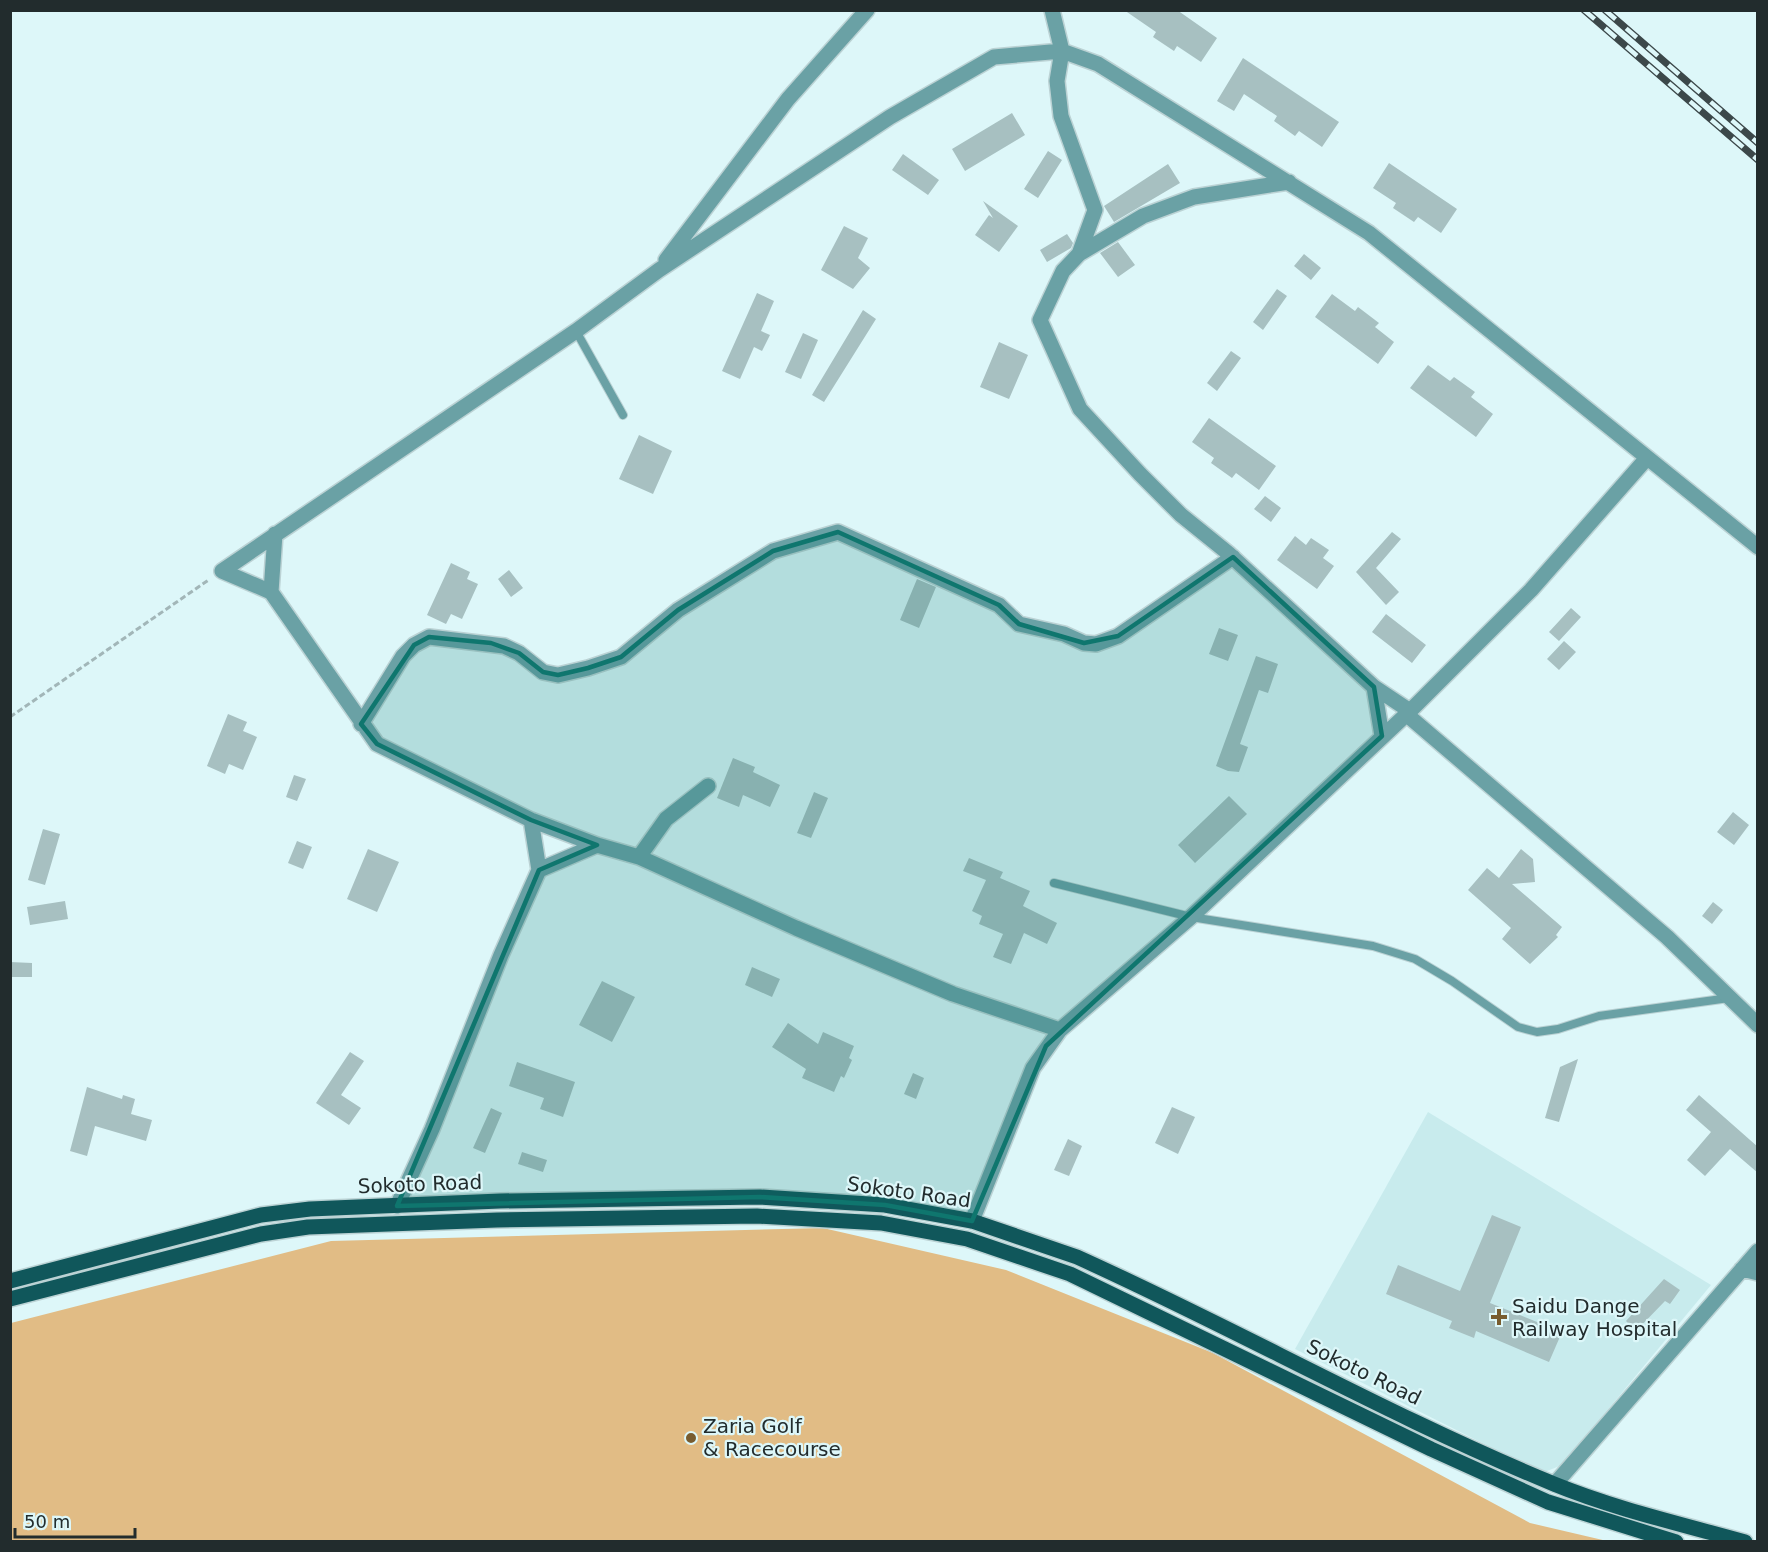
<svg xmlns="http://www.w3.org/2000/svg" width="1768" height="1552" font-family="'DejaVu Sans',sans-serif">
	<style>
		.built { fill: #c8ebed }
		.pitch { fill: #e1bc85 }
		.building { fill: #a7c0c1 }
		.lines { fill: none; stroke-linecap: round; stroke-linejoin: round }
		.lane-casing { stroke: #bbd2d4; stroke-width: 10 }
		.street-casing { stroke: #bbd2d4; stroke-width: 18 }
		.primary-casing { stroke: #bbd2d4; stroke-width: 18 }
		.path { stroke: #a2b6b8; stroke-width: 3; stroke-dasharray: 6 3; stroke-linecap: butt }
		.lane { stroke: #6aa1a5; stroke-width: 8 }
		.street { stroke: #6aa1a5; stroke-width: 15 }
		.primary { stroke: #10575b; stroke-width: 15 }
		.rail-casing { stroke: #3c484a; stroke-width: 7 }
		.rail { stroke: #ddf7f9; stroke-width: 4.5; stroke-dasharray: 14; stroke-linecap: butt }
		.marked { fill: #0f766e; fill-opacity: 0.2; stroke: #0f766e; stroke-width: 4.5; stroke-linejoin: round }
		.poi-dot { fill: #785c2f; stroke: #ddf7f9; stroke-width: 2 }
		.labels { text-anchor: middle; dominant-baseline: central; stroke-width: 4.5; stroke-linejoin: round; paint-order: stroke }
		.street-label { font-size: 20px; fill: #222c2d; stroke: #ddf7f9 }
		.poi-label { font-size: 20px; fill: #222c2d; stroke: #ddf7f9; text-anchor: start }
	</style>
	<rect width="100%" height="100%" fill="#ddf7f9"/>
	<path class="built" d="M1428 1112 1711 1285 1562 1465 1542 1473 1295 1349Z"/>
	<path class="pitch" d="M823 1228 1006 1270 1213 1353 1530 1523 1607 1541H11V1323L331 1241Z"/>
	<path class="building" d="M1124 10H1177L1217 38 1201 62 1177 46 1174 51 1153 37 1156 32Z
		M1243 58 1339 122 1322 147 1299 131 1295 136 1274 121 1277 116 1244 94 1234 111 1217 101Z
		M1012 113 1025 135 965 171 952 149Z
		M1048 151 1062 160 1038 198 1024 189Z
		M903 154 939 180 928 195 892 170Z
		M1389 163 1457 209 1441 233 1418 217 1414 222 1393 208 1396 203 1373 188Z
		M1168 164 1180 183 1114 222 1104 206Z
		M983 201 1018 226 999 252 975 235 989 215 993 218Z
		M844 226 868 238 858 258 870 268 853 289 821 270Z
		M1067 234 1073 243 1071 248 1047 262 1040 250Z
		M1118 242 1135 265 1118 277 1100 253Z
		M1304 254 1321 268 1311 280 1294 266Z
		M1277 289 1287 296 1263 330 1253 322Z
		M757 293 774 301 761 331 770 335 762 351 754 347 740 379 722 371Z
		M1332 294 1355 311 1358 307 1379 323 1375 327 1394 342 1378 364 1315 317Z
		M863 310 876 319 824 402 812 395Z
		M803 333 818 340 801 379 785 372Z
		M999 342 1028 355 1009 399 980 387Z
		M1231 351 1241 358 1217 391 1207 383Z
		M1428 365 1450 381 1454 377 1475 392 1471 397 1493 414 1476 437 1410 388Z
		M1209 418 1276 466 1259 490 1236 473 1232 478 1211 463 1214 458 1192 442Z
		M639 435 672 451 653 494 619 479Z
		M1265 496 1281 508 1271 522 1254 509Z
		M1392 532 1401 539 1376 568 1399 592 1386 605 1356 572Z
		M1295 536 1306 545 1311 538 1329 550 1323 558 1334 566 1317 589 1277 560Z
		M451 563 470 572 467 579 478 584 462 619 451 614 446 624 427 615Z
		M509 570 523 588 511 597 498 579Z
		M917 579 936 587 919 628 900 620Z
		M1571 608 1581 617 1559 641 1549 632Z
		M1386 614 1426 645 1412 663 1372 632Z
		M1219 628 1238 635 1228 661 1209 654Z
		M1564 641 1576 652 1559 670 1547 659Z
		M1256 656 1278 664 1268 693 1259 690 1240 744 1248 747 1239 772 1228 771 1216 766Z
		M228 714 247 722 243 731 257 737 243 770 229 764 225 774 207 766Z
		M733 758 755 767 753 772 780 785 770 807 743 795 739 807 717 798Z
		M294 775 306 779 297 801 286 797Z
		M814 792 828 798 811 838 797 833Z
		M1229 796 1247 814 1195 863 1178 845Z
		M1733 812 1749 825 1734 845 1717 832Z
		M43 829 60 834 45 885 28 880Z
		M297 841 312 847 303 869 288 863Z
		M368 849 399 862 377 912 347 899Z
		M1521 849 1533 859 1535 882 1512 884 1562 927 1556 935 1558 937 1530 964 1502 939 1511 928 1468 890 1487 868 1499 878Z
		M969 858 1003 872 1000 878 1030 891 1023 906 1057 923 1047 944 1024 933 1011 964 993 957 1003 934 979 924 982 916 972 911 986 880 963 871Z
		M65 901 68 919 30 925 27 907Z
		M1713 902 1723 910 1712 924 1702 916Z
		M10 962 32 963V977H10Z
		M752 967 780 979 772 997 745 985Z
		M602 981 635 997 612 1042 579 1025Z
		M788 1023 818 1044 823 1032 854 1046 849 1058 852 1060 844 1078 841 1076 834 1092 802 1078 806 1069 772 1047Z
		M350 1052 364 1061 341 1095 361 1108 349 1125 316 1103Z
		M1578 1059 1559 1122 1545 1118 1560 1067Z
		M517 1062 575 1082 563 1117 540 1109 544 1098 509 1086Z
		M913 1073 924 1078 916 1099 904 1094Z
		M87 1087 122 1099 123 1095 135 1099 131 1114 152 1120 146 1141 95 1126 87 1156 70 1151Z
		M1699 1095 1758 1147V1173L1730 1149 1705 1176 1687 1160 1711 1132 1686 1110Z
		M1172 1107 1195 1117 1178 1154 1155 1143Z
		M491 1108 502 1113 485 1153 473 1148Z
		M1068 1139 1082 1146 1069 1176 1054 1170Z
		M522 1152 547 1160 543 1172 518 1164Z
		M1492 1215 1521 1227 1490 1303 1562 1332 1549 1362 1476 1331 1474 1338 1449 1328 1452 1321 1386 1294 1398 1265 1460 1291Z
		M1664 1279 1680 1290 1670 1304 1665 1301 1636 1331 1626 1321Z"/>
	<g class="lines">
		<defs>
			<path id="lane" d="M576 331 623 415
				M1054 883 1191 917 1373 946 1415 959 1452 981 1518 1027 1537 1032 1558 1029 1599 1016 1729 998"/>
			<path id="street" d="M1052 10 1062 51 1057 81 1061 116 1095 210 1079 254
				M1289 182 1194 197 1143 216 1079 254 1063 271 1040 320 1080 409 1140 474 1181 515 1228 553 1374 687 1410 711
				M666 260 788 99 867 10
				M222 571 576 331 659 270 890 117 994 57 1062 51 1098 64 1369 233 1758 547
				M222 571 271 592 377 744 531 820 597 845 639 857 796 928 953 994 1060 1030
				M271 592 275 534
				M1374 687 1382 736
				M1406 714 1667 937 1758 1025
				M361 724 403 656 414 645 429 637 504 646 519 653 543 672 558 675 588 668 621 657 678 610 773 551 838 532 999 605 1019 624 1064 634 1084 643 1096 644 1118 636 1233 557
				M639 857 666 819 708 786
				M539 870 597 845
				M397 1206 432 1129 501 955 539 870 531 820
				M972 1221 1033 1068 1060 1030 1191 917 1410 711 1531 590 1647 458
				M1742 1269 1758 1273
				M1555 1484 1758 1251"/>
			<path id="primary" d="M10 1281 261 1215 310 1209 500 1201 760 1197 885 1205 972 1221 1077 1257C1237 1329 1391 1417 1554 1484 1615 1509 1681 1524 1745 1542
				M10 1299 261 1234 308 1227 497 1220 757 1216 881 1223 967 1239 1070 1274 1431 1449 1548 1502 1676 1542"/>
		</defs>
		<use href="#lane" class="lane-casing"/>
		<use href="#street" class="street-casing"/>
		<use href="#primary" class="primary-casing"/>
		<path class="path" d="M10 717 210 579"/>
		<use href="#lane" class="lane"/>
		<use href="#street" class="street"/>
		<use href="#primary" class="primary"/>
		<defs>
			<path id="rail" d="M1584 10 1758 160
				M1605 10 1758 143"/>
		</defs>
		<use href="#rail" class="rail-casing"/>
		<use href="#rail" class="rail"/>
	</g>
	<path class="marked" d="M838 532 999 605 1019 624 1084 643 1118 636 1233 557 1374 687 1382 736 1046 1046 972 1221 885 1205 760 1197 397 1206 539 870 597 845 531 820 377 744 361 724 414 645 429 637 491 643 519 653 543 672 558 675 588 668 621 657 678 610 773 551Z"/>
	<g class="poi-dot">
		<path d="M1496 1308h6v6h6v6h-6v6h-6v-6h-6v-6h6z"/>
		<circle cx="691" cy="1438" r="6"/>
	</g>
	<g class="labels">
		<g class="street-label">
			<text transform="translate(420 1184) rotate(-2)">Sokoto Road</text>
			<text transform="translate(909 1192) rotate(8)">Sokoto Road</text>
			<text transform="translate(1364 1372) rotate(26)">Sokoto Road</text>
		</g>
		<g class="poi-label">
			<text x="1512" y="1306">Saidu Dange<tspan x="1512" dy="23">Railway Hospital</tspan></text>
			<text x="703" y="1426">Zaria Golf<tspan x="703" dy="23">&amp; Racecourse</tspan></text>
		</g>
	</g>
	<rect width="1768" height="1552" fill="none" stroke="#222c2d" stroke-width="24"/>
	<path d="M15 1528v9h120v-9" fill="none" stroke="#222c2d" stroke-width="3"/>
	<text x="24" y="1528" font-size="18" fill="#222c2d" stroke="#ddf7f9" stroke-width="4.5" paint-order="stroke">50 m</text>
</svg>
